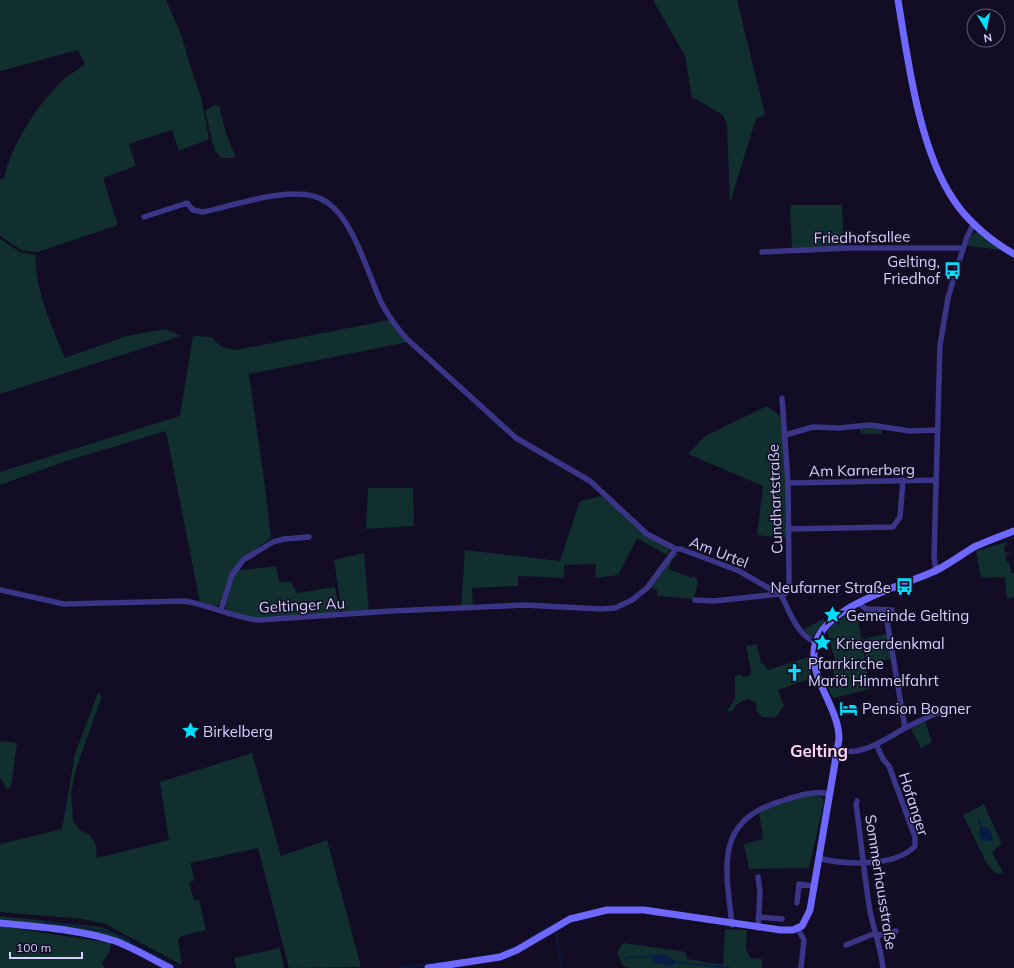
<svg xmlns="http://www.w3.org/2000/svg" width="1014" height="968" font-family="Mulish,sans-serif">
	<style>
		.green { fill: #102f2e }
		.water { fill: #071c44 }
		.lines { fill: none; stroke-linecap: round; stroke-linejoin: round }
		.stream { stroke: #071c44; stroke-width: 1.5 }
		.street { stroke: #3a3586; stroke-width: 5.5 }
		.secondary { stroke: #6e68ff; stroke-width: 7 }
		.labels { text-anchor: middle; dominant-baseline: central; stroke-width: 3; stroke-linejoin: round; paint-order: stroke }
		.street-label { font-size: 15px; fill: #d7d1ff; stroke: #120d25 }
		.poi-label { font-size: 15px; fill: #d7d1ff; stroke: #120d25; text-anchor: start }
		.quarter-label { font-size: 17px; font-weight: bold; fill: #ffd3ee; stroke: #120d25 }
	</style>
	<rect width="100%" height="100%" fill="#120d25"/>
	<path class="green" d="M0 0H166L182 37 190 65 201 97 209 139 179 151 172 130 129 144 136 166 103 178 118 225 38 252 23 251 0 236V179H4C11 144 37 106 62 81 69 74 78 70 85 64L78 50 0 71Z
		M653 0H737L765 114 756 119 730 202 727 125 723 115 692 97 685 56Z
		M215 105 219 106 227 136 236 158H221L214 149 205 111Z
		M790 205H842L844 247 792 250Z
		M977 232 982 234 1003 250 967 246 971 236Z
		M0 239 20 252 36 255C33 286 53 329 65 358L127 336 166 329 181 336 0 394Z
		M390 320 408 342 249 374 265 486 271 538 243 558 220 604 216 606 200 602 166 431 63 462 0 485V472L180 416 193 336 212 337C219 347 225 349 236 350Z
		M767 406 780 416C784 438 787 461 787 483 787 501 782 520 789 538L757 535 763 486 688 454 705 436Z
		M870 427 882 428V434H861L860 429Z
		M368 488H413L414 526 366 529Z
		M606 495 647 536 670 548 667 555 637 538 618 575 595 578 596 564 564 565V578L518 576V586L472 588 473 605 461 607 465 550 560 561 580 501Z
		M1007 542V545L1004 546 1005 553 1009 552V554L1005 555 1007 563 1009 562 1011 573H1014V597L1007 599 1005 577 981 578 976 551Z
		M364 553 369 611 342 613 334 560Z
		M676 553 679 555 672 559 669 569 692 578 693 576 698 580 694 599 657 596V590L650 587Z
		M276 566 279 582H291L297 593 335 587 340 613C306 616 258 626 226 609L225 603 236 571Z
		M856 608 870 689 833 698 827 687 842 684 840 679 835 680 833 668 837 667 827 631 835 623Z
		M824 619 825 623 813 636 810 637 804 629Z
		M887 634 891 659 867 664 862 639Z
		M757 644 761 664H764L768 670 808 657 812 678 778 690 784 706 775 718 762 717 756 711 757 704 753 701 747 699 737 704 732 711H727L735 699V677L738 674 744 677 749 676 751 671 746 646Z
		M98 693 102 696 76 769 71 793 73 821 80 830 90 835 96 845 97 858 169 840 160 782 252 753 281 856 327 840 361 967 289 968 258 848 190 863 195 880 189 882 194 901 199 900 206 930 181 936 178 940 182 965 105 924 83 919 0 912V844L62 829 75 754Z
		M925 721 932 742 921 748 911 729Z
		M0 741 17 743 11 787 7 789 0 778Z
		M813 795 822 797 824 802 809 868 749 869 744 844 763 839 759 811 790 800Z
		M984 804 1002 844 992 852 1004 874 995 873 986 862 963 815Z
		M0 916 101 927 131 940V944L0 920Z
		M0 926 111 943 109 953 102 963 105 968H0Z
		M725 929 747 930 746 948 750 958 762 959V968H629L623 966 617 953 623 943 686 952 687 959 723 965Z
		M280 948 284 968H236L234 958Z"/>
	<path class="water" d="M984 826 990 829 993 841H985L980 838 979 831Z
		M651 954 665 955 674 960V964L672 966 656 963 652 960Z"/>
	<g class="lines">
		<path class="stream" d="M979 820 981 828
			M43 922 72 925 114 933 179 968
			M556 933 562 968
			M526 941 548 926
			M502 952 517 946
			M625 959 631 957H651
			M674 962 730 968
			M399 968 441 962"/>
		<path class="street" d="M144 217 187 203 193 210 203 212C230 206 271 193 296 194 307 194 319 196 328 203 354 221 368 275 382 304 389 317 397 328 407 339L516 438 590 481 647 534 676 549
			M762 252 849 248H963
			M782 398 788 483 789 576V589L782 597
			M785 435 813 427 839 428 870 425 910 431 937 430
			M788 483 936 480
			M788 529 893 527 900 517 903 480
			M936 571 934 557 940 345 948 298 956 271 967 237 974 223
			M0 590 64 604 185 601C210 605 233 618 259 620L391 611 525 605 602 609 615 608 632 600 647 588 673 553 676 549H681L739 571 779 594 782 597C790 612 798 637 816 642
			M695 600 714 601 779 594
			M858 603 866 609 892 610
			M221 610 232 575 243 560 273 542 284 539 309 537
			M883 610 886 615 905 728
			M838 750C863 757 886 738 907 727 919 721 932 715 944 710
			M857 801 856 804C861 839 864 875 870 911 874 931 881 948 883 968
			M818 858C843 865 896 867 915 846V837L889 766 883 759 876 744
			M758 877 760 892 758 928
			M797 903 799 884 813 886
			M758 917 782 919
			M732 925C726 869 713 820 782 801 797 796 814 790 830 794
			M798 929 804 940 801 968
			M846 945 873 934 883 935 896 931"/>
		<path class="secondary" d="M898 0C908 61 919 148 953 199 967 221 991 241 1014 254
			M0 923C38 927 78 929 115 941 134 948 152 959 170 968
			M428 968 500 957 517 950 570 919 607 910H644L781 930H793L802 926 810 910 839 739C839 708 812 683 814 652 816 607 903 586 935 571 949 564 961 555 974 547 987 541 1001 536 1014 531"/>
	</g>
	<defs>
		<symbol id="bus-bare" viewBox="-9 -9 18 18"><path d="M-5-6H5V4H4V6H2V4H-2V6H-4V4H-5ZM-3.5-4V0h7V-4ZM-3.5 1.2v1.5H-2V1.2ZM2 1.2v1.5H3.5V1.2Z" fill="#00defc" stroke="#120d25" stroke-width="2.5" paint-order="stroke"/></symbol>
		<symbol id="sight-bare" viewBox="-9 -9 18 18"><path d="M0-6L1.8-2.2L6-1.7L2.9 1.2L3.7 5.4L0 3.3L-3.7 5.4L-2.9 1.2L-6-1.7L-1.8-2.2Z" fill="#00defc" stroke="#120d25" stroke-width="2.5" paint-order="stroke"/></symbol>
		<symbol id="church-bare" viewBox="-9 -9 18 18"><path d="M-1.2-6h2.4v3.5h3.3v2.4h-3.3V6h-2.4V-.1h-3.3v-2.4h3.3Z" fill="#00defc" stroke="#120d25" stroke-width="2.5" paint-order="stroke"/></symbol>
		<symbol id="hotel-bare" viewBox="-9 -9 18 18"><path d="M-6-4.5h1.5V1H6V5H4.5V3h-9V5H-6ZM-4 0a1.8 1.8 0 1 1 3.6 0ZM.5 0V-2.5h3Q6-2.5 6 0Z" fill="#00defc" stroke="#120d25" stroke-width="2.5" paint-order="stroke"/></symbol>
	</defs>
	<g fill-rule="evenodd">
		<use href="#bus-bare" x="940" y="258" width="25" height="25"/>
		<use href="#bus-bare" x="892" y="574" width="25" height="25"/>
		<use href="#sight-bare" x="820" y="602" width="25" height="25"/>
		<use href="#sight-bare" x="810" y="630" width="25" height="25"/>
		<use href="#church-bare" x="782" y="660" width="25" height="25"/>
		<use href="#hotel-bare" x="836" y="696" width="25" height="25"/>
		<use href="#sight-bare" x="178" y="718" width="25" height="25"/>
	</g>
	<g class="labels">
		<g class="street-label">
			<text transform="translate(862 237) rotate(-1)">Friedhofsallee</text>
			<text transform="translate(862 470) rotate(-1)">Am Karnerberg</text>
			<text transform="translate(775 499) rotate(-92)">Cundhartstraße</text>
			<text transform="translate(719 552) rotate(21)">Am Urtel</text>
			<text transform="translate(302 605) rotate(-3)">Geltinger Au</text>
			<text transform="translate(914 804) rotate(72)">Hofanger</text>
			<text transform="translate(881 882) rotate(81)">Sommerhausstraße</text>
		</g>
		<g class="poi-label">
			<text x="940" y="261" text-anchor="end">Gelting,<tspan x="940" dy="17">Friedhof</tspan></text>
			<text x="891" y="587" text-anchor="end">Neufarner Straße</text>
			<text x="846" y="615">Gemeinde Gelting</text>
			<text x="836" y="643">Kriegerdenkmal</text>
			<text x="808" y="663">Pfarrkirche<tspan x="808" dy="17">Mariä Himmelfahrt</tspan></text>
			<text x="862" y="708">Pension Bogner</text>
			<text x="203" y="731">Birkelberg</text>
		</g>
		<g class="quarter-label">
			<text x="819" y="750">Gelting</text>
		</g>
	</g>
	<g transform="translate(986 28) rotate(170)"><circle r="19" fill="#120d25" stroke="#615b7c"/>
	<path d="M0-3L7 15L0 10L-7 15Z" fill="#00defc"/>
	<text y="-6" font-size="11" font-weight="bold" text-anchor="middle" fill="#d7d1ff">N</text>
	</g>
	<path d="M10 952v6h72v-6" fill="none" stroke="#d7d1ff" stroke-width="2"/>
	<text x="16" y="952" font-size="12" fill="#d7d1ff" stroke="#120d25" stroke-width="3" paint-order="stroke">100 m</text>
</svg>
